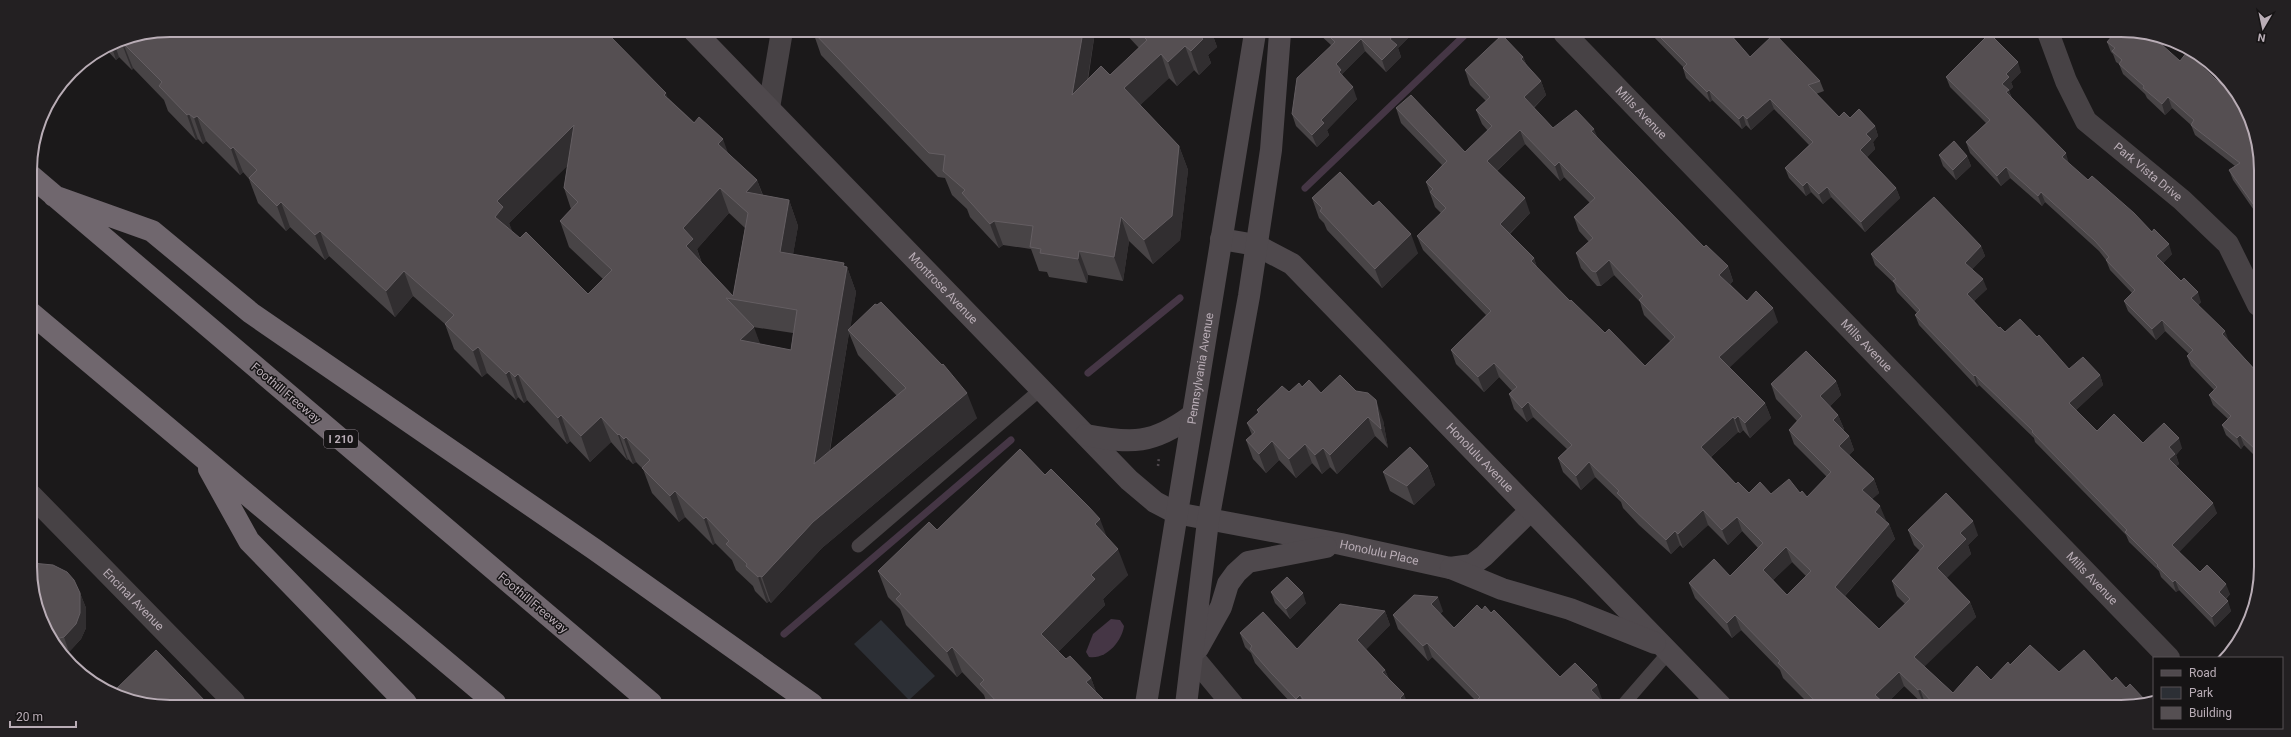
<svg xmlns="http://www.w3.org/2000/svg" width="2291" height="737" font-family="Roboto,sans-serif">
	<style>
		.green { fill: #2c2f35 }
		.water { fill: #453645 }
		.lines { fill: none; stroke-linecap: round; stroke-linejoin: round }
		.stream { stroke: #453645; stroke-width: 7 }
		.path { stroke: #4e474c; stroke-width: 2.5; stroke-dasharray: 2 3; stroke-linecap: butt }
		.lane { stroke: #474245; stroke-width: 13 }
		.street { stroke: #474245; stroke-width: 22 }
		.secondary { stroke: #4f494d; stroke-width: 22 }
		.highway { stroke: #70676e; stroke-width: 22 }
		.wall { fill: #484446; fill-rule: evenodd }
		.shaded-wall { fill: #312e30 }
		.building { fill: #554f52; stroke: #645e62; fill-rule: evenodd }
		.labels { text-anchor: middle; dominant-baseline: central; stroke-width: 3; stroke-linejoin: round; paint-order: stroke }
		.shield { fill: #161415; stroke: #887f86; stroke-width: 1 }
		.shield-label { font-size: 11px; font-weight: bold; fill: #b9adb6 }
		.street-label { font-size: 12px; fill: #b9adb6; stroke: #161415 }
		.rim { fill: none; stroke: #b9adb6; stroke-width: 2 }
	</style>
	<rect width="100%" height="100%" fill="#1b191a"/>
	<path class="green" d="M881 620 935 676 909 700 854 644Z"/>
	<path class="water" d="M1111 619 1120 620 1124 626C1122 641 1106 660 1089 657L1086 652 1093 634Z"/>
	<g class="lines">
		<path class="stream" d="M1305 188 1467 33
			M1088 373 1180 298
			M784 634 1011 440"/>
		<path class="path" d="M1158 466 1159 457"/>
		<path class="lane" d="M858 546 1041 389
			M1622 706 1669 652"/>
		<g class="street">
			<path id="s1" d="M1564 33 2169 658"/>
			<path id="s2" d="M2049 35 2066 81 2086 121 2182 200 2228 244 2258 305"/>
			<path d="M769 108 782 31"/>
			<path id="s3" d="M32 496 234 702"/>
			<path d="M1193 657 1233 705"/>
		</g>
		<g class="secondary">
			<path id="s4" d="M694 31 1129 480 1155 502 1176 513 1341 544 1450 568 1472 565 1484 556 1530 511"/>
			<path id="s5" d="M1221 239 1256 245 1292 264 1721 706"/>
			<path d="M1086 435C1132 444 1153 444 1191 416"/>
			<path d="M1451 568 1502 589 1570 609 1655 643"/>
			<path d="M1198 648 1221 607 1228 584 1236 573 1248 562 1326 547"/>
			<path id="s6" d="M1146 704 1255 33"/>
			<path d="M1186 705 1208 521 1249 296 1271 150 1280 33"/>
		</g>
		<path class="highway" d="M30 175 651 703
			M54 196 152 231 251 313 594 549 812 704
			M31 313 495 703
			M209 469 249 541 406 703"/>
	</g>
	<path class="wall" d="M170 30 668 98 757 180 763 195 789 200 798 226 793 254 847 267 856 292 850 328 977 418 822 548 771 603 769 601 767 603 755 591 753 586 736 570 732 560 715 543 713 545 685 517 679 522 652 493 643 469 636 462 633 464 628 459 627 460 611 442 590 462 570 441 567 444 527 400 524 403 518 397 516 400 487 373 482 377 454 349 445 324 413 296 395 317 329 256 325 260 290 227 286 231 258 203 249 179 243 172 240 175 206 141 203 144 198 139 196 140 168 111 164 100 133 68 132 70 119 57 116 60 105 48 116 41ZM567 166 564 188 571 209 560 221 569 247 603 279 588 294 512 232 509 223ZM729 213 745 228 733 296 702 263 697 249ZM753 327 793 333 791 350 760 344ZM849 333 858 355 897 396 830 451Z
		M813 32H1095L1088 80 1110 75 1139 48 1124 32 1212 33 1217 47 1208 55 1211 63 1199 75 1194 70 1177 86 1169 78 1140 105 1179 146 1188 170 1180 240 1153 264 1129 241 1123 281 1088 275 1087 283 1049 277 1047 272 1039 271 1031 249 1003 245 999 248 970 217 967 209 952 195 945 178 938 177 821 55Z
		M1318 33H1413L1398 48 1401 57 1386 72 1365 51 1342 74 1343 77 1357 99 1327 130 1329 135 1317 147 1296 126 1292 114 1331 45Z
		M1651 34H1730L1750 57 1820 81 1824 91 1816 94 1839 117 1850 118 1875 126 1878 136 1873 142 1875 149 1867 157 1896 188 1900 198 1865 232 1831 197 1823 204 1811 192 1806 196 1789 178 1785 168 1809 145 1774 109 1751 130 1746 125 1742 129 1712 100 1710 102 1686 78 1683 68V67Z
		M2158 35 2160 36V37L2157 41 2257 140 2258 143V216L2233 180 2229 170 2235 166 2195 135 2191 125 2172 108 2165 115 2147 98 2145 94 2123 74 2119 64 2116 62 2113 54 2111 52 2107 42Z
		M1523 57 1527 66 1541 81 1546 95 1534 108 1553 128 1597 138 1704 247 1728 266 1733 281 1730 284 1747 301 1778 322 1729 367 1765 403 1771 418 1750 438 1743 430 1740 433 1738 432 1711 457 1736 484 1749 493 1771 494 1800 493 1807 497 1827 477 1794 444 1789 430 1797 421 1776 399 1771 384 1836 381 1841 395 1830 406 1838 415 1844 429 1843 430 1849 436 1854 450 1849 455 1874 479 1879 493 1872 499 1885 521 1889 524 1895 539 1845 596 1879 629 1905 604 1897 596 1892 581 1920 551 1914 545 1908 530 1978 535 1968 545 1971 554 1946 578 1970 602 1976 617 1924 666 1953 693 1991 680 2010 665 2112 681 2126 688 2145 700 2146 703 2130 707 1928 706 1925 703 1924 705 1904 686 1885 705 1887 706H1811L1783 678 1780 670 1741 630 1732 638 1695 598 1689 583 1730 576 1758 548 1742 531 1728 545 1708 525 1683 548 1680 545 1671 554 1639 525 1623 508 1621 502 1595 477 1581 490 1563 472 1558 458 1567 449 1533 417 1527 422 1514 409 1509 394 1512 391 1499 377 1484 392 1456 364 1451 350 1486 315 1423 250 1417 236 1441 213 1435 207 1426 182 1442 165 1401 123 1396 108 1465 152 1488 131 1482 124 1476 110 1486 101 1470 85 1465 70ZM1525 144 1560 181 1564 177 1590 203 1574 217 1579 231 1589 242 1576 253 1581 268 1597 286H1601L1614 275 1640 302 1644 315 1670 341 1645 366 1605 333 1570 301 1537 268 1534 258 1510 234 1530 213 1497 171ZM1792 562 1806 576 1787 595 1773 580Z
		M2021 72 2011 82 2013 87 2009 91 2012 98 2069 164 2172 254 2163 263 2201 302 2198 305 2229 341 2257 372V458L2244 445 2241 449 2226 435 2222 425 2228 419 2213 405 2209 395 2214 390 2191 366 2187 356 2189 354 2165 331 2156 340 2128 311 2124 301 2132 293 2110 270 2106 260 2099 251 2045 202 2042 206 2010 178 2001 186 1970 153 1966 142 1986 123 1950 87 1946 77Z
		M1939 155 1967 156 1971 166 1956 180 1943 166Z
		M1312 198 1418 253 1382 288 1327 230 1324 223 1319 218Z
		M1981 246 1985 256 1972 269 1987 289 1974 301 1999 328 2005 332 2037 337 2069 369 2100 375 2103 385 2076 410 2097 431 2143 443 2182 448 2176 455 2179 464 2176 466 2217 513 2179 552 2200 572 2230 594 2226 599 2231 611 2215 627 2179 590 2176 592 2161 577 2159 571 2129 542 2126 535 2035 442 2034 438 1979 385 1977 387 1919 325 1915 315 1917 313 1897 292 1894 283 1875 265 1871 254Z
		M1289 392 1321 393 1383 420 1388 448 1375 436 1337 474 1330 467 1322 474 1312 463 1296 478 1279 460 1266 473 1253 459 1246 440 1252 435 1247 423 1258 413 1257 410Z
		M1428 466 1435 485 1414 505 1390 491 1383 472Z
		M1045 475 1107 537 1128 575 1103 599 1105 605 1058 652 1066 659 1091 678 1096 692 1105 704H987L984 695 962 672 957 677 906 625 900 609 888 597 878 571 937 530Z
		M1271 592 1306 603 1290 619 1275 603Z
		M80 593 86 608V628L81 639 69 652 62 654 33 594Z
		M1482 610 1491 613 1560 677 1602 699 1601 700 1476 701 1432 657 1428 661 1398 629 1393 615 1443 611 1440 614 1454 628Z
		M1385 611 1390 625 1366 649 1385 670 1388 677 1408 705H1293L1277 688 1255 663 1251 653 1245 647 1240 633 1297 649Z"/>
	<path class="shaded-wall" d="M1083 32H1095L1081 119 1072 95Z
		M1198 32 1212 33 1217 47 1208 55 1211 63 1199 75 1191 51 1197 34Z
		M1397 33H1413L1398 48 1401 57 1386 72 1382 60 1390 39Z
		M1428 33H1432L1429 36Z
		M2150 35H2158L2160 36V37L2154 45Z
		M1361 39 1365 51 1342 74 1345 82 1343 84 1336 64Z
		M114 42 119 57 116 60 111 44Z
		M123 43 133 68 132 70 122 44Z
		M1185 46 1194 70 1177 86 1168 62Z
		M1161 54 1169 78 1133 112 1124 88Z
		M1523 57 1529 71 1521 59Z
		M2018 62 2021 72 2011 82 2013 87 2009 91 2012 100 2010 103 2002 84 2006 74Z
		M1541 81 1546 95 1529 112 1524 97Z
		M1353 87 1357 99 1327 130 1329 135 1317 147 1312 135 1321 120Z
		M1709 90 1712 100 1710 102 1707 92Z
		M666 93 675 118 664 95Z
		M2168 97 2172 108 2165 115 2162 104Z
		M1770 99 1774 109 1751 130 1747 119Z
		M189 114 198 139 196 140 187 115Z
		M1743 115 1746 125 1742 129 1739 119Z
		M197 116 206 141 203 144 194 118Z
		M574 125 583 150 509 223 513 233 495 217 497 201Z
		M1875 126 1878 136 1873 142 1875 149 1864 160 1860 150 1866 134Z
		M1594 129 1600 143 1591 131Z
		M1520 130 1525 144 1492 175 1487 161Z
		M2252 131 2257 140 2255 142 2251 132Z
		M723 139 732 164 718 144Z
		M1179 146 1188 170 1180 240 1153 264 1144 240Z
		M233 147 243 172 240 175 231 149Z
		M2066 153 2069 164 2062 157Z
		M1967 156 1971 166 1956 180 1953 170Z
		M1559 162 1564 177 1560 181 1555 166Z
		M2006 167 2010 178 2001 186 1997 176Z
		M757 180 766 205 746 192Z
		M1807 182 1811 192 1806 196 1803 186Z
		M1827 187 1831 197 1823 204 1819 194Z
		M720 188 729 213 697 249 702 265 686 246 683 228Z
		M1896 188 1900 198 1865 232 1861 222Z
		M2041 192 2045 202 2042 206 2038 196Z
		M1525 198 1530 213 1505 238 1500 224Z
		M789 200 798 226 789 278 780 252Z
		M281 202 290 227 286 231 277 206Z
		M1121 217 1129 241 1123 281 1114 257Z
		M994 221 1003 245 999 248 990 224Z
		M320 231 329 256 325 260 315 235Z
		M1411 234 1418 253 1382 288 1375 269Z
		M2169 244 2172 254 2160 266 2156 256Z
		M1981 246 1985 256 1969 273 1965 263Z
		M1079 251 1088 275 1087 283 1078 259Z
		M1534 258 1539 273 1531 261Z
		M1609 260 1614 275 1601 286 1596 272Z
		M844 263 846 270 847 267 856 292 850 331 848 330 849 333 823 490 814 464Z
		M1728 266 1733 281 1725 289 1719 275Z
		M404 271 413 296 395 317 386 291Z
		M1983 279 1987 289 1971 304 1967 294Z
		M2198 292 2201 302 2195 308 2191 298Z
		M1773 308 1778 322 1725 372 1719 357Z
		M2162 320 2165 331 2156 340 2152 329Z
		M754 327 763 352 740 340Z
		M2225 331 2229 341 2226 345 2222 334Z
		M478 347 487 373 482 377 473 351Z
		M1494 363 1499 377 1484 392 1478 377Z
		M509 371 518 397 516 400 506 374Z
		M518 374 527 400 524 403 515 377Z
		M1975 375 1979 385 1977 387 1974 376Z
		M2100 375 2103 385 2073 413 2069 403Z
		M1836 381 1841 395 1825 411 1820 396Z
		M967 393 977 418 822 548 771 603 762 577 813 522Z
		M1376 400 1383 420 1388 448 1381 429Z
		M1528 402 1533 417 1527 422 1522 408Z
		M1765 403 1771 418 1750 438 1745 423Z
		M561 415 570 441 567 444 558 418Z
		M1838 415 1844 429 1838 435 1833 420Z
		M1738 416 1743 430 1740 433 1735 419Z
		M601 417 611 442 590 462 581 436Z
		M1368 417 1375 436 1337 474 1330 455Z
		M1733 417 1738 432 1706 461 1701 447Z
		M619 434 628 459 627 460 618 435Z
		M2240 435 2244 445 2241 449 2237 438Z
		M1849 436 1854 450 1845 460 1839 446Z
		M626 437 636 462 633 464 624 439Z
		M2179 438 2182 448 2176 455 2179 464 2173 469 2169 459V447Z
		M1272 441 1279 460 1266 473 1259 454Z
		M1305 444 1312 463 1296 478 1289 459Z
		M1323 448 1330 467 1322 474 1315 455Z
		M1589 462 1595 477 1581 490 1576 476Z
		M1428 466 1435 485 1414 505 1407 486Z
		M1874 479 1879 493 1867 504 1862 490Z
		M675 491 685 517 679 522 670 496Z
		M2213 503 2217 513 2176 555 2172 545Z
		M1880 506 1886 520 1880 526 1875 512Z
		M1703 510 1708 525 1683 548 1678 534Z
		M706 517 715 543 713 545 704 519Z
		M1737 517 1742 531 1728 545 1722 530Z
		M1100 519 1110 545 1095 524Z
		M1973 521 1978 535 1968 545 1971 554 1942 583 1937 568 1960 533Z
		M1889 524 1895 539 1840 601 1835 587Z
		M1675 531 1680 545 1671 554 1666 540Z
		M1786 547 1792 562 1769 584 1763 570Z
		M1118 549 1128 575 1103 599 1105 605 1050 660 1041 634 1091 575Z
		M760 576 769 601 767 603 758 577Z
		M2175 580 2179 590 2176 592 2173 582Z
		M2226 584 2230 594 2222 602 2219 592Z
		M80 593 86 608V628L81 639 69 652 64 637Z
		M1303 593 1306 603 1290 619 1286 609Z
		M1438 597 1443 611 1436 618 1431 604Z
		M2228 601 2231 611 2215 627 2212 617Z
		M1970 602 1976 617 1920 671 1914 657Z
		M1385 611 1390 625 1362 654 1357 640Z
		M1735 615 1741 630 1732 638 1727 623Z
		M1427 643 1432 657 1428 661 1423 646Z
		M952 647 962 672 957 677 947 652Z
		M1385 670 1390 684 1382 672Z
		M1899 672 1904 686 1884 706 1875 695Z
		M1091 678 1100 702 1103 699 1105 704H1095L1086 682Z
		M1597 685 1602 699 1596 704 1591 690Z
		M1920 689 1925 703 1924 705 1918 690Z
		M1404 694 1408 705 1400 698Z
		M1300 695 1303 705H1298L1296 699Z
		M2145 700 2146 703 2140 704Z
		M1980 701 1982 706H1974Z"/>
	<path class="building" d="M170 30 605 31 666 93 664 95 694 123 699 117 723 139 718 144 757 180 746 192 789 200 780 252 844 263 843 266 847 267 814 464 906 388 848 330 875 304 877 305 881 302 942 365 943 364 967 393 813 522 762 577 760 576 758 577 746 566 747 564 726 544 729 541 706 517 704 519 675 491 670 496 642 468 650 460 626 437 624 439 619 434 618 435 601 417 581 436 561 415 558 418 518 374 515 377 509 371 506 374 478 347 473 351 445 324 454 315 404 271 386 291 320 231 315 235 281 202 277 206 249 178 257 170 233 147 231 149 197 116 194 118 189 114 187 115 159 86 162 82 123 43 122 44 118 40ZM574 125 564 188 578 202 560 221 612 270 588 294 526 232 520 238 495 217 503 207 497 201ZM720 188 748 213 733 296 686 246 693 239 683 228ZM726 298 797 310 791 350 740 340 754 327Z
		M813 32H1083L1072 95 1101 66 1110 75 1147 40 1139 32H1198L1197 34 1203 39 1191 51 1185 46 1168 62 1161 54 1124 88 1179 146 1172 216 1144 240 1121 217 1114 257 1079 251 1078 259 1040 253 1041 249 1030 247 1033 226 994 221 990 224 962 193 965 190 943 171 945 155 929 153Z
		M1326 33H1397L1390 39 1397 45 1382 60 1361 39 1336 64 1341 70 1339 72 1353 87 1321 120 1324 123 1312 135 1292 114 1297 78 1335 42Z
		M1657 34H1730L1750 57 1774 34H1775L1820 81 1808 85 1839 117 1844 112 1850 118 1859 109 1875 126 1866 134 1871 139 1860 150 1896 188 1861 222 1827 187 1819 194 1807 182 1803 186 1785 168 1813 142 1770 99 1747 119 1743 115 1739 119 1709 90 1707 92 1683 68 1687 64Z
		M1989 34H1990L2018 62 2006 74 2009 77 2002 84 2009 90 2006 92 2066 153 2062 157 2088 180 2092 176 2134 213 2152 232 2154 229 2169 244 2156 256 2181 281 2184 278 2198 292 2191 298 2225 331 2222 334 2257 372V451L2240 435 2237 438 2222 425 2231 416 2209 395 2217 387 2187 356 2193 350 2162 320 2152 329 2124 301 2135 290 2106 260 2109 257 2095 241 2041 192 2038 196 2006 167 1997 176 1966 142 1990 120 1946 77Z
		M1502 35 1523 57 1521 59 1541 81 1524 97 1553 128 1576 110 1594 129 1591 131 1704 247 1706 245 1728 266 1719 275 1747 301 1756 291 1773 308 1719 357 1765 403 1745 423 1738 416 1735 419 1733 417 1701 447 1736 484 1738 482 1749 493 1760 482 1771 494 1789 479 1800 493 1802 491 1807 497 1831 472 1789 430 1802 416 1771 384 1806 351 1836 381 1820 396 1838 415 1833 420 1849 436 1839 446 1874 479 1862 490 1880 506 1875 512 1889 524 1835 587 1879 629 1910 599 1892 581 1924 546 1908 530 1946 493 1973 521 1960 533 1966 539 1937 568 1970 602 1914 657 1953 693 1977 666 1991 680 2008 662 2010 665 2030 645 2059 672 2084 650 2112 681 2116 677 2126 688 2130 684 2145 700 2140 704 2130 707 1985 706 1980 701 1974 706H1936L1920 689 1918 690 1899 672 1875 695 1887 706H1820L1778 663 1780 661 1735 615 1727 623 1689 583 1714 559 1730 576 1763 543 1737 517 1722 530 1703 510 1678 534 1675 531 1666 540 1634 510 1617 493 1619 491 1589 462 1576 476 1558 458 1572 445 1528 402 1522 408 1509 394 1517 387 1494 363 1478 377 1451 350 1491 311 1417 236 1446 208 1430 192 1433 189 1426 182 1447 161 1396 108 1411 95 1465 152 1492 126 1476 110 1490 97 1465 70ZM1520 130 1555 166 1559 162 1595 198 1574 217 1593 238 1576 253 1592 271 1596 272 1609 260 1643 296 1639 300 1675 337 1645 366 1609 329 1605 333 1571 300 1570 301 1531 261 1534 258 1500 224 1525 198 1487 161ZM1786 547 1811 571 1787 595 1763 570Z
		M2113 35H2151L2180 61 2187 52 2216 80 2235 95 2252 131 2251 132 2258 143V211L2229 170 2240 163 2191 125 2194 120 2168 97 2162 104 2143 88 2144 86 2119 64 2122 60 2112 51 2115 48 2107 42Z
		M1954 141 1967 156 1953 170 1939 155Z
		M1340 172 1373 206 1379 201 1411 234 1375 269 1320 211 1322 208 1312 198Z
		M1934 197 1981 246 1965 263 1983 279 1967 294 1999 328 2000 327 2005 332 2020 319 2037 337 2039 335 2069 369 2083 357 2100 375 2069 403 2097 431 2114 414 2143 443 2164 423 2179 438 2169 447 2175 454 2169 459 2213 503 2172 545 2200 572 2207 565 2226 584 2219 592 2228 601 2212 617 2175 580 2173 582 2157 566 2158 565 2125 532 2127 530 2032 432 2033 431 1975 375 1974 376 1915 315 1920 310 1893 281 1896 279 1871 254Z
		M1340 375 1356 391 1368 393 1376 400 1381 429 1368 417 1330 455 1323 448 1315 455 1305 444 1289 459 1272 441 1259 454 1246 440 1255 432 1247 423 1259 412 1257 410 1282 386 1289 392 1299 383 1302 387 1309 380 1321 393Z
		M1410 447 1428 466 1407 486 1383 472Z
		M1020 449 1045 475 1051 469 1089 507 1100 519 1095 524 1118 549 1091 575 1095 579 1041 634 1066 659 1070 656 1091 678 1086 682 1103 699 1098 704H1007L1005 703 1004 704H999L980 684 984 680 952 647 947 652 925 629 896 599 901 594 878 571 929 522 937 530Z
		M32 563 53 565 67 572 74 580 80 593V613L76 624 64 637 55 639 33 594Z
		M1287 577 1303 593 1286 609 1271 592Z
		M1414 595 1438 597 1431 604 1454 628 1477 605 1482 610 1485 606 1491 613 1494 610 1560 677 1575 663 1597 685 1591 690 1606 706 1472 705 1480 697 1427 643 1423 646 1393 615Z
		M1340 604 1385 611 1357 640 1385 670 1382 672 1404 694 1400 698 1408 705H1308L1300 695 1296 699 1272 674 1250 649 1252 646 1240 633 1263 612 1297 649Z
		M156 650 206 702H133L112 693Z"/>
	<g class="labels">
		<rect class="shield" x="324" y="430" width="34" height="18" rx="3"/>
		<g class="shield-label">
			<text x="341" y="439">I 210</text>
		</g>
		<g class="street-label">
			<text stroke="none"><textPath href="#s1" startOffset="111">Mills Avenue</textPath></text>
			<text stroke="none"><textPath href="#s2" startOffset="174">Park Vista Drive</textPath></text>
			<text stroke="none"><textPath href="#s4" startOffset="358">Montrose Avenue</textPath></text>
			<text stroke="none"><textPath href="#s1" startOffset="435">Mills Avenue</textPath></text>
			<text stroke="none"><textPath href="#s6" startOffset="340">Pennsylvania Avenue</textPath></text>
			<text transform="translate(286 393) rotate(40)">Foothill Freeway</text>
			<text stroke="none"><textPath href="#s5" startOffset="346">Honolulu Avenue</textPath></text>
			<text stroke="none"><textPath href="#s4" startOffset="890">Honolulu Place</textPath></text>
			<text stroke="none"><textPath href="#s1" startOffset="759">Mills Avenue</textPath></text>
			<text stroke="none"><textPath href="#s3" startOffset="145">Encinal Avenue</textPath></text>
			<text transform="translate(533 603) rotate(40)">Foothill Freeway</text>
		</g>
	</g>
	<path d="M0 0H2291V737H0ZM170 37H2121A133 133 0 0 1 2254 170V567A133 133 0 0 1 2121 700H170A133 133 0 0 1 37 567V170A133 133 0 0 1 170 37Z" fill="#232022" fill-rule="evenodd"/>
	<path class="rim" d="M170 37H2121A133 133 0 0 1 2254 170V567A133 133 0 0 1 2121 700H170A133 133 0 0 1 37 567V170A133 133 0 0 1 170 37Z"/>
	<rect x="2153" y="657" width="130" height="72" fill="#161415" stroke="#575155"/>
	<rect x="2161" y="670" width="20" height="6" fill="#4f494d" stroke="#575155"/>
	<text x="2189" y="677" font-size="12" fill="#b9adb6">Road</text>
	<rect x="2161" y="687" width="20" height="12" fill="#2c2f35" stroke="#575155"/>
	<text x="2189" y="697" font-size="12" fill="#b9adb6">Park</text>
	<rect x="2161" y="707" width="20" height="12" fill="#554f52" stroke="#575155"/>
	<text x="2189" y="717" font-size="12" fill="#b9adb6">Building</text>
	<g transform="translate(2263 28) rotate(189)" stroke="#161415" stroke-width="3" paint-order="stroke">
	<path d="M0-3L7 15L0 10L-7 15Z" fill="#b9adb6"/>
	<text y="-6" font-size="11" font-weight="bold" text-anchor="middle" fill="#b9adb6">N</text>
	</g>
	<path d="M10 721v6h66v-6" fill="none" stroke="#b9adb6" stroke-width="2"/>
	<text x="16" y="721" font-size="12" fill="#b9adb6" stroke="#161415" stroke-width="3" paint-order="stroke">20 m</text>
</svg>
